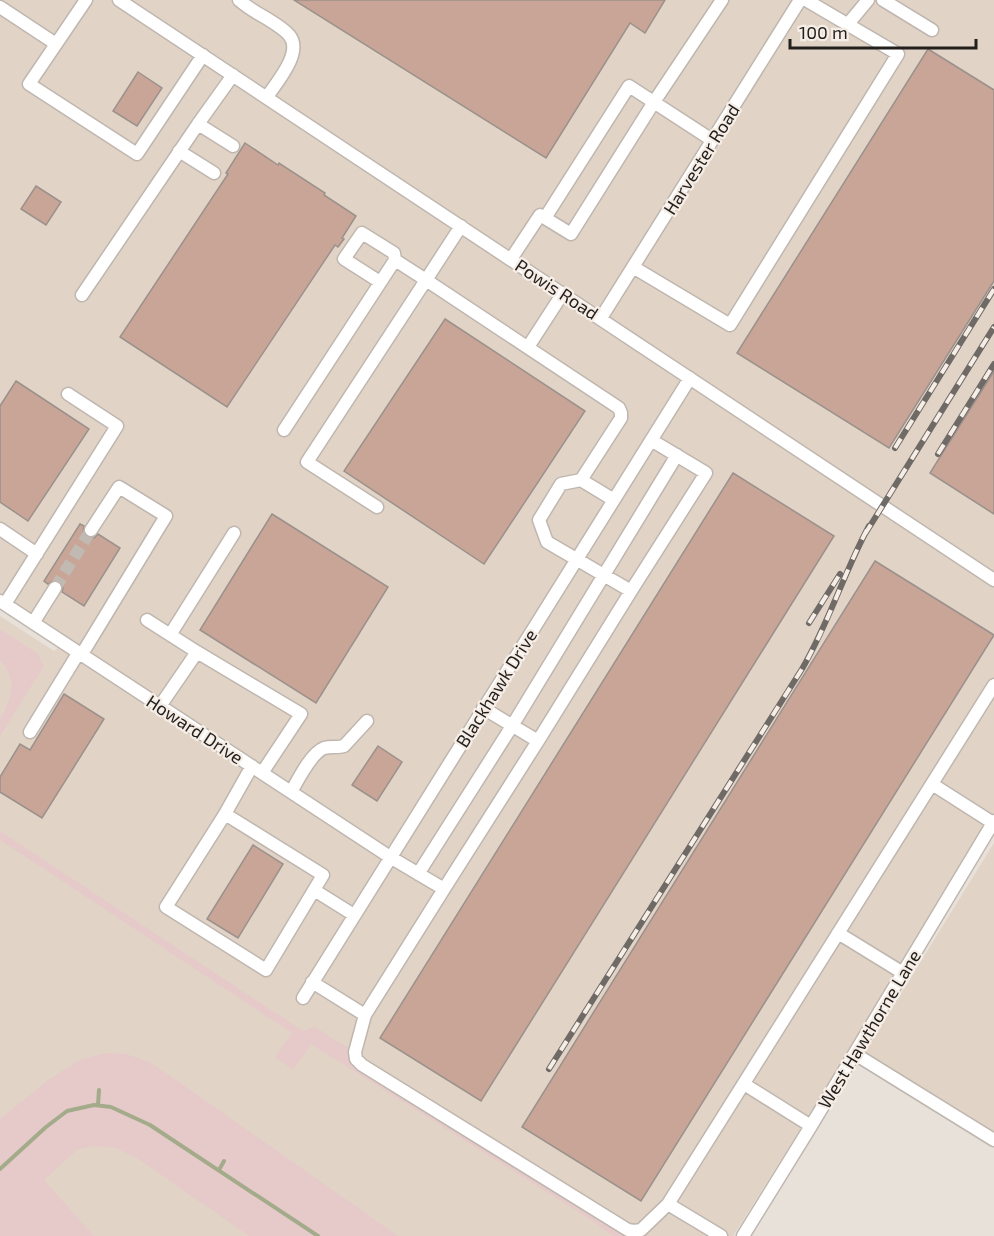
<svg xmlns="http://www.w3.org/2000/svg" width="994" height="1236" font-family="'Exo 2',sans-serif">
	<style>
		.built { fill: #e1d3c6 }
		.green { fill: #e5cac9 }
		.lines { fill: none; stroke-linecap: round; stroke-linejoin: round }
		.stream { stroke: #a4ab8a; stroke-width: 4 }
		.building { fill: #c8a596; stroke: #9b918c; stroke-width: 1.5 }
		.minor-tunnel { stroke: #c0bab3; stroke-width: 12; stroke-dasharray: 12 6; stroke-linecap: butt }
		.minor-casing { stroke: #bfb7af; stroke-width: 15 }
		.minor { stroke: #fff; stroke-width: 12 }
		.rail-casing { stroke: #6f6a65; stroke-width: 6 }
		.rail { stroke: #f6eee6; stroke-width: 4; stroke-dasharray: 11; stroke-linecap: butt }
		.labels { text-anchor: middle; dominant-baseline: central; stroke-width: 4.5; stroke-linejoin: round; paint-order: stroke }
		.street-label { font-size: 18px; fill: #221f1c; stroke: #f6eee6 }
	</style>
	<rect width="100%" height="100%" fill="#e8e1d9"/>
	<path class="built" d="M0 0H994V821L733 1236H0V616L54 651 64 643 0 603Z
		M994 843V1133L865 1052Z"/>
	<path class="green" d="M0 629 38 654 44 666 0 736V719L4 712 10 698 12 683 7 669 0 660Z
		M0 831 303 1031 315 1027 351 1050 350 1056 625 1233H645L650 1236H613L591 1220 311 1044 293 1070 275 1057 292 1033 0 840Z
		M105 1053 126 1054 149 1062 169 1075 398 1236H249L137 1158 116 1148 94 1146 78 1149 44 1180 94 1236H0V1119L48 1080 80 1060Z"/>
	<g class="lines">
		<path class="stream" d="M98 1105 99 1090
			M0 1169 46 1127 67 1111 94 1105 111 1107 150 1125 318 1236
			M219 1170 224 1161"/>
	</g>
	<path class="building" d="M294 0H665L645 33 630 23 546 158Z
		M928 49 994 90V281L889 448 737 353Z
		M138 72 162 88 137 126 113 111Z
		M245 143 278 165 279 163 325 193 324 195 356 216 342 238 344 239 338 247 335 245 227 407 120 337 228 174 226 173Z
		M36 186 61 202 46 225 21 209Z
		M445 319 585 411 484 564 344 471Z
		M994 371V514L930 473Z
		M16 381 89 429 28 521 0 502V406Z
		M733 473 834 536 481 1101 380 1038Z
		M272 514 388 587 316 703 200 630Z
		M80 524 84 526 83 533 87 537 94 538 98 534 120 548 84 606 62 592 63 588 60 581 55 580 48 584 44 581Z
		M875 561 994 635 641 1201 522 1127Z
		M64 694 104 719 42 818 0 792V777L20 744 30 750Z
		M378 746 402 762 377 801 352 785Z
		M253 845 283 864 238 938 207 919Z"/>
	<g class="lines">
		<path class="minor-tunnel" d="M55 588 91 530"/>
		<defs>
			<path id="minor" d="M86 0 29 84 137 154 203 55
				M119 0 994 580
				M239 0C247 7 257 13 266 18 274 23 283 28 289 35 304 52 276 83 267 97
				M883 0 932 30
				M0 7 56 44
				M848 24 868 0
				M198 124 233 146
				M179 151 214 173
				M545 218 629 86 712 140
				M461 226 426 280 619 408 621 413V418L581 480
				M511 259 540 215 571 234 654 102 722 0
				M633 267 730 325 898 54 806 0
				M380 282 344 259 362 233 394 253 395 260
				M82 295 198 124 233 75
				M601 318 800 0
				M528 347 563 293
				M284 430 395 260 426 280 307 462 377 507
				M0 529 37 554
				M631 591 706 473 651 440
				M0 601 390 857 444 889 365 1015 312 982
				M5 604 117 426 68 394
				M147 620 197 652 301 714 262 773
				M33 623 55 588
				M170 635 234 533
				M82 654 166 516 119 487 91 530
				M160 706 197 652
				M30 732 79 652
				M538 741 631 591 547 542 539 520 561 484 581 480 614 500
				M252 766 225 814 323 875 314 890 354 915
				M932 784 993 823
				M291 792C298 780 311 753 324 748 330 746 338 748 344 746L367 721
				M225 814 166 907 266 970 314 890
				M418 874 512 726 677 455
				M444 889 538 741 483 708
				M838 933 903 973
				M303 998 690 378
				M365 1015 355 1052 356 1059 362 1065 628 1230 634 1231 641 1230 668 1204
				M855 1054 994 1140
				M744 1084 811 1126
				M721 1236 668 1204 994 685
				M743 1236 811 1126 994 821"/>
		</defs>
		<use href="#minor" class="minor-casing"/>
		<use href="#minor" class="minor"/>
		<defs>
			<path id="rail" d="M895 448 994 289
				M938 454 994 364
				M865 534 994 327
				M809 623 840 574
				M549 1069 802 669C829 623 844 572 869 526"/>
		</defs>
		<use href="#rail" class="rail-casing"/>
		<use href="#rail" class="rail"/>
	</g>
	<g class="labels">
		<g class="street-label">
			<text transform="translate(701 159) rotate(-58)">Harvester Road</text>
			<text transform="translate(557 289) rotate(33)">Powis Road</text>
			<text transform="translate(496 688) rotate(-58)">Blackhawk Drive</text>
			<text transform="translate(195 729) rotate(33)">Howard Drive</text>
			<text transform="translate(869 1029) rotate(-59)">West Hawthorne Lane</text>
		</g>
	</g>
	<path d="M790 39v9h186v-9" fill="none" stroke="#221f1c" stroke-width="3"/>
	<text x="799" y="39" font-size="18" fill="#221f1c" stroke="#f6eee6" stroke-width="4.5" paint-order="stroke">100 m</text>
</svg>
